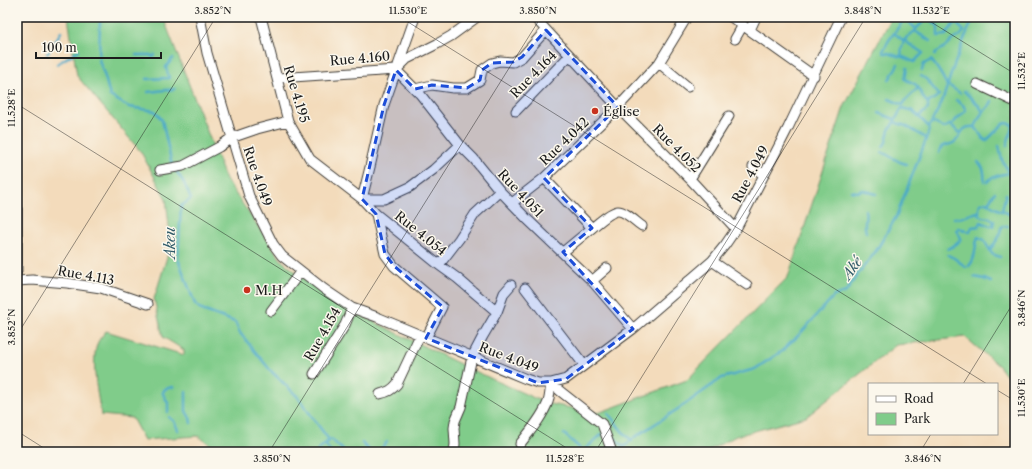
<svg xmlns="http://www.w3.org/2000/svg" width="1032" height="469" font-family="'Libre Caslon Text',serif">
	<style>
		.green { fill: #80cc8a; stroke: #4e7453 }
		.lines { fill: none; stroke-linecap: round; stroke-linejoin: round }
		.stream { stroke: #49a9c8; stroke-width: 2.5 }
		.minor-casing { stroke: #3c3934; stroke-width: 11 }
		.minor { stroke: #fff; stroke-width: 9 }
		.marked { fill: #1d4ed8; fill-opacity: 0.2; stroke: #1d4ed8; stroke-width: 3; stroke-dasharray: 8 5; stroke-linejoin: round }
		.ticks { fill: none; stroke: #1c1c1c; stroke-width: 1; stroke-opacity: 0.45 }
		.poi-dot { fill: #c8321e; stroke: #fbf7ec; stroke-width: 1.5 }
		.labels { text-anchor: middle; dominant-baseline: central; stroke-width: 3; stroke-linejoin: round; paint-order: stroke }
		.street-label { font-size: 13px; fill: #1c1c1c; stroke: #fbf7ec }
		.poi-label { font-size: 13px; fill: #1c1c1c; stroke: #fbf7ec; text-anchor: start }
		.water-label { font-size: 14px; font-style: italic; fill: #305b69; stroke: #fbf7ec }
		.neatline { fill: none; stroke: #1c1c1c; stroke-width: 1.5 }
		.ticks-label { font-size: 10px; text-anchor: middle; fill: #1c1c1c }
	</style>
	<rect width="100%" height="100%" fill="#fbf7ec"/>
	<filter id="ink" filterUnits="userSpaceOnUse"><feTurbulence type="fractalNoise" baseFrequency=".025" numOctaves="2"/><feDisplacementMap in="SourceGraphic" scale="8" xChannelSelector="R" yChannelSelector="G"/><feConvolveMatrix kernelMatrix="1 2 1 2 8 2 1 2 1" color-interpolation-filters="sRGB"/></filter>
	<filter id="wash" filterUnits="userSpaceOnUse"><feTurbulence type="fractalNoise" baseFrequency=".012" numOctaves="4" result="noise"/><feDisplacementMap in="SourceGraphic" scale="16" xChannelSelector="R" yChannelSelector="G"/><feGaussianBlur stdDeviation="0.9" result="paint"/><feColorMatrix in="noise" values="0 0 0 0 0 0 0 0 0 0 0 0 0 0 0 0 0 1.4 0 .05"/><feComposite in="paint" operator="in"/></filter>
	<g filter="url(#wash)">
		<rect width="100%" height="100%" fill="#f3dbbb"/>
		<path class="green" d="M68 17H163L226 180 282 261 334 302 466 367 545 403 598 413 687 380 788 277 844 107 892 17H1015V387L999 366 965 337 896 345 806 417 736 436 706 452H221L198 436 144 440 132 418 101 415C98 396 90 360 98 342 100 338 103 335 106 331L184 355V350L163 337 154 299 171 244 166 199 141 152 77 76Z"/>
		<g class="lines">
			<path class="stream" d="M99 17 100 21 99 60 105 77 110 96 129 107 155 111 162 120 172 165
				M902 17 910 23 916 29 927 18 938 26V36L946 35 955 22 964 31 960 36 952 40 947 46 937 52 935 55
				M953 17 954 20 957 17
				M894 33 904 41 902 47 901 56 914 62 923 53 909 44 905 40 906 38 915 31 930 41
				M883 51 889 40 905 18
				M884 53H888L901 57
				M47 54 61 32
				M136 55H150L153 57 155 55
				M57 64 79 50
				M907 68 905 79C909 82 914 82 917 86 922 91 921 98 928 103V109L918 117
				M922 70 924 64 931 60C935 64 945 80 947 86
				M921 76 926 79 939 95 928 103
				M147 79 169 78 166 67 173 58
				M889 80 898 64
				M948 85 960 93
				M964 91 980 107 983 112
				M148 92 175 89
				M889 99 903 105C907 96 914 95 918 87
				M879 113C884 116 890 116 895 120L902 108 913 111 929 127
				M932 122 944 128 953 123 966 110 963 105 956 100
				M950 125C955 127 956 131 961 133
				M975 127C980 132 980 137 986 141L1003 124 1007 123 1015 125
				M975 127C978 122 979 116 983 112 987 108 990 106 992 101
				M1007 145 1013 124
				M883 147 886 142 889 130 894 122 906 126 926 138
				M882 152 900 162 906 164
				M939 153C941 142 946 147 953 143 963 137 959 125 975 127
				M978 162C984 167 985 174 984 181
				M175 169 184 183 191 199 181 206 178 259 195 304 202 310 235 322 240 333 271 371 297 396 329 440 318 450V452
				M987 182C992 176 1002 174 1009 173L1002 160 999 146
				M851 191 857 192 863 190 876 194
				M988 203 995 192
				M865 210C867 217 863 225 866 232
				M1002 210 1006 194
				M954 218C963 219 970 213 979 212
				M948 249C953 246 959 244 961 238L957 231 958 228 970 232 972 227 979 226 981 222 990 226H993L994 221 989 218 982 217 979 215V207L980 204 986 202 995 208 1014 216
				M990 250 999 237 1001 228 1003 226H1008
				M948 255 954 258 966 267
				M969 266C977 258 974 246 978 237L984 240 992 254 1000 257
				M974 277 984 279 991 282
				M186 392V411L190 418 191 423
				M168 412V403L163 394V392L165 389 173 387
				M608 413 622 431 632 441
				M169 417 174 421 178 430
				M608 430 618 442 625 447
				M564 434 583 451 602 434
				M331 439 345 452
				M362 443 371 452
				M325 444 331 452
				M378 452 387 442
				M619 452 632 439 684 405 722 378 755 369 782 351 799 335 834 296 846 292 855 278 876 251 896 217 927 137 930 125 942 102 952 71 965 37 974 17"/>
		</g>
	</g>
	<g filter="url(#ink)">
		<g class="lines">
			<defs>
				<path id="minor" d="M200 17 207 53 249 196 273 244 282 256 324 289 352 308 377 317 526 379 538 383H551L566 379 633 329 712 261 725 245 736 229 764 175 788 128 841 17
					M261 17 288 121 310 159 362 199H384L410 187 433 170 460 145
					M415 17 384 105 370 167 362 199 376 214 386 222 439 265 457 278 497 312 483 336 472 357 461 407 455 421 454 428 455 444 454 452
					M534 17 618 107 690 179 736 229
					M731 17 814 76
					M750 30 756 17
					M735 39 743 25
					M659 63 688 87
					M396 70 420 94 460 145 474 159 500 191 527 219 592 281 633 329
					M278 78 396 70 407 59 437 44 451 36 477 17
					M977 84 1013 101 1015 99
					M415 89 432 85 453 88H467L480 80 482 70 492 63 500 61 513 62 522 57 546 30
					M516 111 569 56
					M753 167 764 175
					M160 170 183 166 219 147 231 138 257 129 288 121
					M544 178 592 228 563 252
					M690 179 729 116
					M512 203 544 178 618 107 659 63 687 17
					M17 209V271
					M376 214 385 254 394 266 442 307 426 338
					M592 228C597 224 611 211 618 211 625 211 636 222 642 226
					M712 261 747 285
					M439 265 459 239 475 214 500 191
					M17 281 32 280 67 283 101 288 148 304
					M592 281 607 268
					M525 288 584 365
					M271 311 301 271
					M497 312 504 293 511 285
					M314 374 345 325 352 308
					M551 383 560 391 602 424 612 452
					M380 394C388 392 392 390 397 384L420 335
					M520 444C530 431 542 418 548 402 550 396 550 389 551 383"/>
			</defs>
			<use href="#minor" class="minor-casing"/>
			<use href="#minor" class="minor"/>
		</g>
	</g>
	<path class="marked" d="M546 30 618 107 544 178 592 228 563 252 633 329 566 379 538 383 426 338 443 307 394 266 385 254 376 214 362 199 384 105 396 70 415 89 432 85 467 88 480 80 482 70 492 63 513 62 522 57Z"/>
	<path class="ticks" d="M400 17 987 384M923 17 1015 74M17 104 573 452M17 335 216 17M963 384 1015 300M997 390 1015 401M17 431 50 452M269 452 541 17M595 452 866 17M920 452 931 434"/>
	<g class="poi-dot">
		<circle cx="595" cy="111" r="4"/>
		<circle cx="247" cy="290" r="4"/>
	</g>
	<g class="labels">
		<g class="street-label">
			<text transform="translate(360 58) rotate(-5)">Rue 4.160</text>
			<text transform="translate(533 74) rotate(-46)">Rue 4.164</text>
			<text transform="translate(297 94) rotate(73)">Rue 4.195</text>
			<text transform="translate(564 141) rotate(-44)">Rue 4.042</text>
			<text transform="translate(677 148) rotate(45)">Rue 4.052</text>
			<text transform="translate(750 174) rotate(-62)">Rue 4.049</text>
			<text transform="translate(258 176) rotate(71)">Rue 4.049</text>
			<text transform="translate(521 193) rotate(47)">Rue 4.051</text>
			<text transform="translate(421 233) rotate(39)">Rue 4.054</text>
			<text transform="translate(86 275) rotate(10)">Rue 4.113</text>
			<text transform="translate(322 334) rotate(-60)">Rue 4.154</text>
			<text transform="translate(509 357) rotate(21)">Rue 4.049</text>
		</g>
		<g class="poi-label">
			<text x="603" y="111">Église</text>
			<text x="255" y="290">M.H</text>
		</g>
		<g class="water-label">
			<text transform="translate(170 243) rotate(-90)">Akeu</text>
			<text transform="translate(852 268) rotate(-54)">Aké</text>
		</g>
	</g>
	<rect width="1032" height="469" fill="none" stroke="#fbf7ec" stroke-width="44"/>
	<rect x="868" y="383" width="130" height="52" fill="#fbf7ec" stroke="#a29f99"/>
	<rect x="876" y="396" width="20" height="6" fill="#ffffff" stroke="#a29f99"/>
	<text x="904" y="403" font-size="12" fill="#1c1c1c">Road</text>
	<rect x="876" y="413" width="20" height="12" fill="#80cc8a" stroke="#a29f99"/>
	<text x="904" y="423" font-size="12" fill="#1c1c1c">Park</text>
	<path d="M36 52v6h125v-6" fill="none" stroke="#1c1c1c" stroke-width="2"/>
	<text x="42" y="52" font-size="12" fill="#1c1c1c" stroke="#fbf7ec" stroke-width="3" paint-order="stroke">100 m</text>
	<rect x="22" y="22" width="988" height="425" class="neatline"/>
	<g class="ticks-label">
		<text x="213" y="14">3.852°N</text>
		<text x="408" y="14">11.530°E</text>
		<text x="538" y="14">3.850°N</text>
		<text x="863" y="14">3.848°N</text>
		<text x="931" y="14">11.532°E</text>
		<text transform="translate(1021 71) rotate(-90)" y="4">11.532°E</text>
		<text transform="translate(11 108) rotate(-90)" y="4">11.528°E</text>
		<text transform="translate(1021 308) rotate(-90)" y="4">3.846°N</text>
		<text transform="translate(11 327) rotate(-90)" y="4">3.852°N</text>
		<text transform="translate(1021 398) rotate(-90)" y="4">11.530°E</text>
		<text x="272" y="462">3.850°N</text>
		<text x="565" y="462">11.528°E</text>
		<text x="923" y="462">3.846°N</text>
	</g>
</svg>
